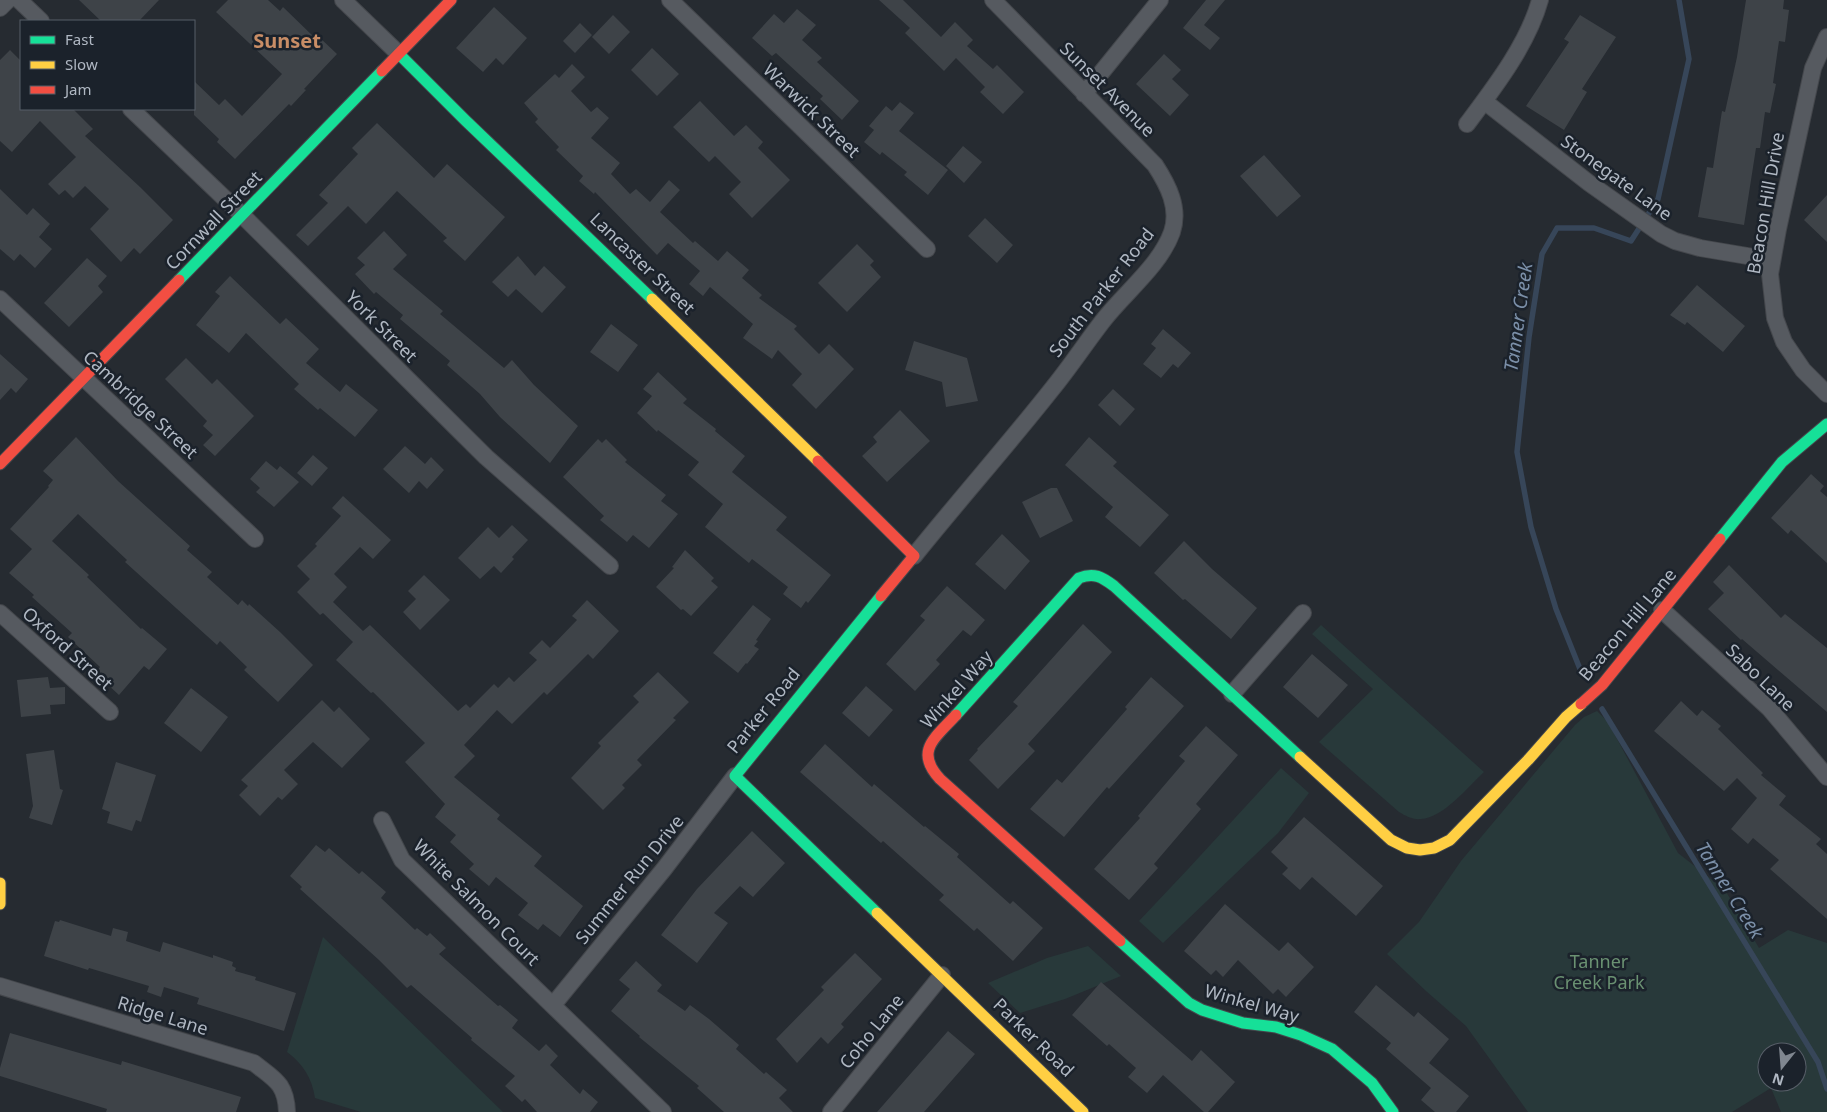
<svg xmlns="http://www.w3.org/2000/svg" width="1827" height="1112" font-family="'Noto Sans',sans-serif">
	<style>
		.green { fill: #28393a; fill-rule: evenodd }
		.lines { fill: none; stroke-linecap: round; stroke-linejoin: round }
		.stream { stroke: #374659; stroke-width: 5.5 }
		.building { fill: #3e4348 }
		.street-casing { stroke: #44474c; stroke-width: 18 }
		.fast-casing { stroke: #44474c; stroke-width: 13 }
		.slow-casing { stroke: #44474c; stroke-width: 13 }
		.jam-casing { stroke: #44474c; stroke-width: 13 }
		.street { stroke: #565a60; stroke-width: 16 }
		.fast { stroke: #16e098; stroke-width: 11 }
		.slow { stroke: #ffcf43; stroke-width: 11 }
		.jam { stroke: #f24e42; stroke-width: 11 }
		.labels { text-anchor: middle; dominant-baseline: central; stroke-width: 5; stroke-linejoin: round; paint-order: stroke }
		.street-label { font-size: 18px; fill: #b0b8c3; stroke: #1b222b }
		.park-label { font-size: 18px; fill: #6a9172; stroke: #1b222b }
		.water-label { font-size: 19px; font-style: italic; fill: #7b8fa8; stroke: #1b222b }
		.quarter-label { font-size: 20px; font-weight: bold; fill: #c88d66; stroke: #1b222b }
	</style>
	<rect width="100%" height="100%" fill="#262b31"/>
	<path class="green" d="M1321 625 1484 772C1468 787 1443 818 1421 819 1413 820 1406 816 1399 812L1319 742 1373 689 1312 634Z
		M1597 711 1608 722 1678 853 1725 890 1759 948 1788 930 1827 943V1112H1781L1771 1088 1732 1112H1528L1466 1026 1426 991 1387 954 1419 922 1461 861 1575 725 1584 717ZM1767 1052H1797V1082H1767Z
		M1281 768 1309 793 1278 833 1163 943 1139 921 1189 868Z
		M323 937 503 1112H361L315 1098C312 1078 303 1064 287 1052Z
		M1088 946 1121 976 1065 999 1020 1013 988 983 1047 958Z"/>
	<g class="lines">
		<path class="stream" d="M1582 674 1556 609 1531 527 1517 452 1529 337 1542 254 1557 228H1594L1631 241 1658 199 1689 59 1679 0
			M1602 709 1818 1062 1827 1089"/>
	</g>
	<path class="building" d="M79 0H159L139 21H101Z
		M228 0H268L280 11 283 7 315 38 318 36 337 54 304 89 306 90 291 106 289 104 235 159 217 142 219 139 194 115V81L219 105 225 99 242 116 282 74 216 12Z
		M879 0H903L941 37 955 22 973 40 967 46 993 69 997 65 1024 92 1003 114 980 92 985 87 956 58 944 71 905 33 910 28Z
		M1206 0H1225L1204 25 1220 38 1210 50 1183 28Z
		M1746 0H1784L1783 9 1789 10 1785 42 1779 41 1773 83 1776 84 1770 113 1765 112 1760 148H1756L1744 225 1698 217 1707 167 1713 168 1722 111 1725 112 1737 57Z
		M494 7 527 38 503 65 496 58 483 72 456 48Z
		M797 9 816 25 802 40 822 58 817 62 859 101 842 120 820 99 823 96 776 53 772 56 752 38 774 14 784 23Z
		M613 15 630 32 609 54 592 37Z
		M1580 15 1616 37 1582 89 1587 92 1564 130 1526 106 1569 42 1564 39Z
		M580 23 592 35 575 53 563 41Z
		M652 48 679 74 657 96 631 70Z
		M10 50 21 61V109H73L93 129 85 136 140 187 173 220 140 254 134 248 121 262 90 229 109 209 85 186 73 198 65 190 59 195 48 184 76 157 40 121 12 152 0 141V60Z
		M1164 54 1181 70 1172 79 1189 95 1170 116 1136 84Z
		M572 64 585 77 571 91 591 112 597 107 609 118 591 138 620 163 611 174 630 194 636 189 650 202 669 180 680 190 660 212 693 243 695 241 718 261 727 251 749 270 742 278 762 295 759 298 797 326 794 329 819 354 829 344 854 369 816 409 792 385 802 374 778 350 772 359 743 338 753 324 710 287 703 296 689 284 700 271 668 243 657 255 595 192 594 194 579 181 583 176 556 150 559 147 535 122 538 119 524 103 555 74 559 78Z
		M700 101 734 136 746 125 763 142 758 148 790 180 752 218 729 194 741 182 715 156 709 162 673 127Z
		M900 102 914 113 899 131 948 170 928 195 904 175 907 172 882 152 880 155 864 142 874 130 869 126 886 106 892 111Z
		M377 123 434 178 447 164 505 217 465 261 443 241 447 238 397 191 366 224 348 206 308 246 296 235 328 203 319 195 358 154 352 148Z
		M963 146 982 162 964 183 946 166Z
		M1264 155 1301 196 1277 217 1240 176Z
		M0 189 27 215 33 208 50 224 39 237 52 249 35 268 20 254 14 261 0 249Z
		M1827 195V242L1804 220Z
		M985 218 1013 245 997 263 968 236Z
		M384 231 407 255 393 269 443 311 440 314 504 368 512 360 534 385 578 426 550 463 500 417 480 394 447 365 450 361 400 319 403 315 376 292 374 294 355 274 365 265 357 258Z
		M857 244 874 261 870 265 881 277 847 312 818 283Z
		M518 256 535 276 544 266 566 287 542 313 516 289 508 297 492 282Z
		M87 258 107 276 98 286 103 292 69 327 44 303Z
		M230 276 280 324 286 318 319 349 306 363 340 392 346 384 378 410 355 437 320 408 318 410 294 389 299 384 246 333 229 353 196 325 220 296 215 292Z
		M1697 285 1745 326 1723 352 1687 322 1685 325 1670 315Z
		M611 324 638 345 618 372 590 352Z
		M1163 329 1191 353 1178 368 1173 364 1161 378 1143 364 1156 348 1151 344Z
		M914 341 967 358 978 401 946 407 942 382 905 370Z
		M0 354 28 379 16 393 11 388 0 400Z
		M186 358 212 384 217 379 254 416 215 456 203 445 213 435 203 426 207 421 165 379Z
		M658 372 687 399 683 403 716 429 715 431 745 456 732 472 787 517 776 530 831 575 808 603 806 601 801 608 783 594 788 587 752 559 749 563 705 527 723 504 688 475 699 462 658 430 657 432 637 413 652 396 643 389Z
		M1113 389 1135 409 1120 426 1098 405Z
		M900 410 930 441 887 482 862 456 877 442 873 437Z
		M76 437 118 481 190 546 187 550 212 572 207 577 238 605 242 600 248 606 249 604 280 632 313 665 278 702 244 670 247 667 220 641 217 645 125 562 127 560 78 514 52 541 89 575 87 577 141 629 142 628 167 649 149 670 144 666 119 695 95 673 100 667 68 637 72 633 32 597 34 595 9 573 32 549 10 529 49 487 48 486 53 480 43 471Z
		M1089 437 1117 462 1113 466 1169 515 1140 547 1105 517 1113 507 1065 465Z
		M598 439 602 443 606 439 627 460 625 462 666 495 661 501 678 514 649 548 633 535 627 542 600 520 604 516 563 477Z
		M405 446 425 464 431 457 444 470 427 489 419 481 409 493 383 469Z
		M313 455 328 468 312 486 297 473Z
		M266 461 277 470 280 466 299 482 274 507 256 492 260 488 250 479Z
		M1811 474 1824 486 1820 491 1827 497V563L1791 530 1788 534 1771 518Z
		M1051 488H1057L1073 521 1040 538 1022 502Z
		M343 496 391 540 373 559 360 547 334 574 347 587 333 602 363 631 370 625 458 711 466 704 470 708 494 684 498 688 509 677 514 682 537 660 529 653 542 640 550 648 577 620 572 616 587 600 619 631 593 659 588 654 547 695 544 692 512 724 497 710 464 745 475 756 454 777 500 815 497 819 542 856 534 866 583 906 560 937 543 924 538 930 518 915 528 903 496 877 489 886 469 869 474 864 450 842 456 835 435 817 445 804 405 762 425 743 373 692 371 693 336 660 353 642 323 613 320 615 297 592 310 579 297 566 317 546 315 544 341 516 332 508Z
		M512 525 528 540 512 557 514 559 501 573 494 566 480 579 458 558 488 527 499 538Z
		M1002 534 1030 561 1005 590 975 564Z
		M1184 541 1212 569 1257 608 1231 639 1185 599 1183 600 1154 573Z
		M685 550 714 578 711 581 718 587 691 616 683 609 681 610 656 587 674 568 672 567Z
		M1729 565 1781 618 1785 614 1827 648V712L1742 639 1741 640 1708 609 1724 593 1713 582Z
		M424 575 450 600 420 630 403 612 416 599 408 591Z
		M947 586 985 620 971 636 963 630 936 660 940 664 915 691 886 664 925 620 920 616Z
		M753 605 771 619 756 640 758 641 754 646 759 649 747 664 746 663 738 673 713 653Z
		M1083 624 1112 652 1028 744 1035 751 998 789 969 760 978 750 977 749 1018 706 1013 702Z
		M1312 654 1348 685 1318 718 1283 687Z
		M658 672 689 702 673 718 676 720 637 760 642 765 622 785 625 788 603 810 571 778 601 746 598 743 639 702 633 696Z
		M48 677 50 688 65 687V704L50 705 51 714 21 717 17 680Z
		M1151 677 1184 706 1109 789 1107 787 1064 837 1030 809 1057 779 1062 783 1127 709 1125 707Z
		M866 686 893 710 869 737 842 713Z
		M191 688 228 717 201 752 164 723Z
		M322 700 334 712 339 707 370 739 342 768 313 742 284 770 298 784 282 800 278 797 260 816 239 795 248 786 241 780Z
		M1681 701 1697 716 1702 710 1721 726 1718 729 1763 773 1761 775 1786 796 1779 805 1821 839 1816 844 1827 854V919L1770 869 1779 860 1753 838 1748 844 1731 829 1757 798 1737 778 1724 791 1654 731Z
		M1206 726 1238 755 1196 804 1201 809 1154 864 1158 868 1129 900 1094 869 1140 818 1138 816 1185 761 1179 756Z
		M825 744 872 787 874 784 924 827 925 826 959 854 957 857 1010 904 1013 901 1043 928 1013 961 977 928 974 931 939 900 944 895 883 841 881 843 800 772Z
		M54 750 60 789 63 790 52 825 29 818 33 806 26 754Z
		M116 762 156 775 141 822 136 820 132 831 107 823 110 812 102 809Z
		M1304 817 1383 886 1356 916 1312 877 1300 890 1282 874 1288 868 1271 852Z
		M752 831 785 863 753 897 740 886 714 913 728 923 697 963 661 935 697 889Z
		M316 845 325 852 329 848 359 874 362 871 386 892 381 898 415 930 417 928 427 936 430 933 446 948 439 954 498 1006 500 1005 518 1020 512 1028 539 1051 546 1044 558 1056 550 1065 580 1094 583 1089 598 1102 590 1112H537L525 1099 522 1102 505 1086 515 1076 471 1040 472 1038 411 985 407 988 379 960 300 889 302 887 290 876Z
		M1225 904 1279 951 1288 942 1314 967 1286 997 1278 989 1273 994 1238 960 1223 977 1216 970 1211 975 1184 951Z
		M60 920 111 936 113 928 128 932 126 941 160 952 163 942 213 958V955L233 962 232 966 236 968 235 971 256 977 255 980 296 993 284 1031 197 1004 199 998 164 987 161 997 147 992 149 986 89 968 88 970 44 956 55 921 59 922Z
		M855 953 882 979 841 1024 844 1027 828 1044 821 1037 797 1063 776 1039 824 990 821 987Z
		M636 961 662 985 657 991 685 1011 690 1005 709 1019 739 1045 736 1049 764 1074 766 1072 787 1090 779 1098 793 1112H724L697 1088 699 1086 639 1037 640 1036 611 1011 630 989 619 980Z
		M1101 982 1192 1061 1201 1050 1235 1082 1208 1112H1204L1163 1075 1147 1093 1128 1077 1136 1068 1109 1044 1107 1046 1072 1015Z
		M1376 985 1414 1017 1418 1012 1449 1039 1429 1063 1469 1096 1456 1112H1435L1421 1100 1431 1088 1386 1049 1391 1043 1354 1012Z
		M948 1031 975 1054 924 1112H877Z
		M10 1033 121 1065 122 1061 241 1097 236 1112H106L107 1109 0 1076V1068Z"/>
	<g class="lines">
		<defs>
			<path id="street" d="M19 0 41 21
				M343 0 399 54
				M670 0 927 249
				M0 8 8 0
				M1827 37 1813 68 1778 229 1770 274 1775 318 1784 342 1803 370 1827 394
				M1084 94 1160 0
				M1484 101 1589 183 1661 234 1675 241 1700 248 1771 260
				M131 109 242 215 486 457 610 566
				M1467 124C1494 88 1528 44 1540 0
				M0 299 255 539
				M914 556C959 500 1007 446 1052 389 1070 367 1085 344 1102 322 1123 294 1160 266 1172 232 1180 208 1168 185 1155 165L993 0
				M1662 610 1769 708 1827 777
				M0 613 110 712
				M1232 694 1303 613
				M382 820 402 860 663 1112
				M0 986 254 1063C274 1079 286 1083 287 1112
				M553 1005 664 869 735 776
				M831 1112 942 975"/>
			<path id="fast" d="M399 54 465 120 652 299
				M179 280 382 71
				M1720 539 1782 462 1827 424
				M956 715 1079 578C1094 572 1102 577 1114 586L1300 757
				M877 913 735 776 881 596
				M1120 941 1189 1003 1202 1010 1243 1023 1276 1027 1301 1035 1332 1049 1372 1083 1393 1112"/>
			<path id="slow" d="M652 299 818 461
				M1300 757 1391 840 1407 848 1420 850 1434 848 1450 840 1528 760 1566 717 1581 704
				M0 883V904
				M877 913 1083 1112"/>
			<path id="jam" d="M382 71 451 0
				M818 461 914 556 881 596
				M0 464 179 280
				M1581 704 1602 685 1720 539
				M956 715C935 738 914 751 940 779L1120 941"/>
		</defs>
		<use href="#street" class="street-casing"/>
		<use href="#fast" class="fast-casing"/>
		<use href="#slow" class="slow-casing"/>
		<use href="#jam" class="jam-casing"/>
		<use href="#street" class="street"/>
		<use href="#fast" class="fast"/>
		<use href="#slow" class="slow"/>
		<use href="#jam" class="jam"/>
	</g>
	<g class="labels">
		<g class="street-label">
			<text transform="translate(1108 89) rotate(45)">Sunset Avenue</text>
			<text transform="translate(812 110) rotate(44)">Warwick Street</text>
			<text transform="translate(1617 177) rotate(36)">Stonegate Lane</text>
			<text transform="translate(1765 203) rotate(-80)">Beacon Hill Drive</text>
			<text transform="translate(213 220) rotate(-46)">Cornwall Street</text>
			<text transform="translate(643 263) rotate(44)">Lancaster Street</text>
			<text transform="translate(1101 292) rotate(-52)">South Parker Road</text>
			<text transform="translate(382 326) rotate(45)">York Street</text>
			<text transform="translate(141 404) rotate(43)">Cambridge Street</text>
			<text transform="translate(1627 624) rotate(-50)">Beacon Hill Lane</text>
			<text transform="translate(68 648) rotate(42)">Oxford Street</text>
			<text transform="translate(1761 677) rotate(44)">Sabo Lane</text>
			<text transform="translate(956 689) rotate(-48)">Winkel Way</text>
			<text transform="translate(763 710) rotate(-51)">Parker Road</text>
			<text transform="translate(629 879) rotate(-51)">Summer Run Drive</text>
			<text transform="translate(477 902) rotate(45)">White Salmon Court</text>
			<text transform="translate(1252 1003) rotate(16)">Winkel Way</text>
			<text transform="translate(163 1015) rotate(17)">Ridge Lane</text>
			<text transform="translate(871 1031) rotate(-51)">Coho Lane</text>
			<text transform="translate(1034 1037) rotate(44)">Parker Road</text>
		</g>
		<g class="park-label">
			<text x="1599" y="961">Tanner<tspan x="1599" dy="21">Creek Park</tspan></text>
		</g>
		<g class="water-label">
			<text transform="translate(1518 317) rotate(-82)">Tanner Creek</text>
			<text transform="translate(1730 890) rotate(58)">Tanner Creek</text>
		</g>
		<g class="quarter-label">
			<text x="287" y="40">Sunset</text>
		</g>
	</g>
	<rect x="20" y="20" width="175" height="90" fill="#1b222b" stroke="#575e68"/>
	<rect x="30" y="36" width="25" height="8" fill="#16e098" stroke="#575e68"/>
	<text x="65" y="45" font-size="15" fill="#b0b8c3">Fast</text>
	<rect x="30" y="61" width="25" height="8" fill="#ffcf43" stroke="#575e68"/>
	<text x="65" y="70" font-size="15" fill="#b0b8c3">Slow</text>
	<rect x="30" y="86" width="25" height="8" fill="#f24e42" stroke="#575e68"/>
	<text x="65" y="95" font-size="15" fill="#b0b8c3">Jam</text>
	<g transform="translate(1782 1067) rotate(197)"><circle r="24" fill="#1b222b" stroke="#575e68"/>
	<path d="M0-4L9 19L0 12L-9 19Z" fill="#808790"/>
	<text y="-8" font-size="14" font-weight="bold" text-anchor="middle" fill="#b0b8c3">N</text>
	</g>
</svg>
